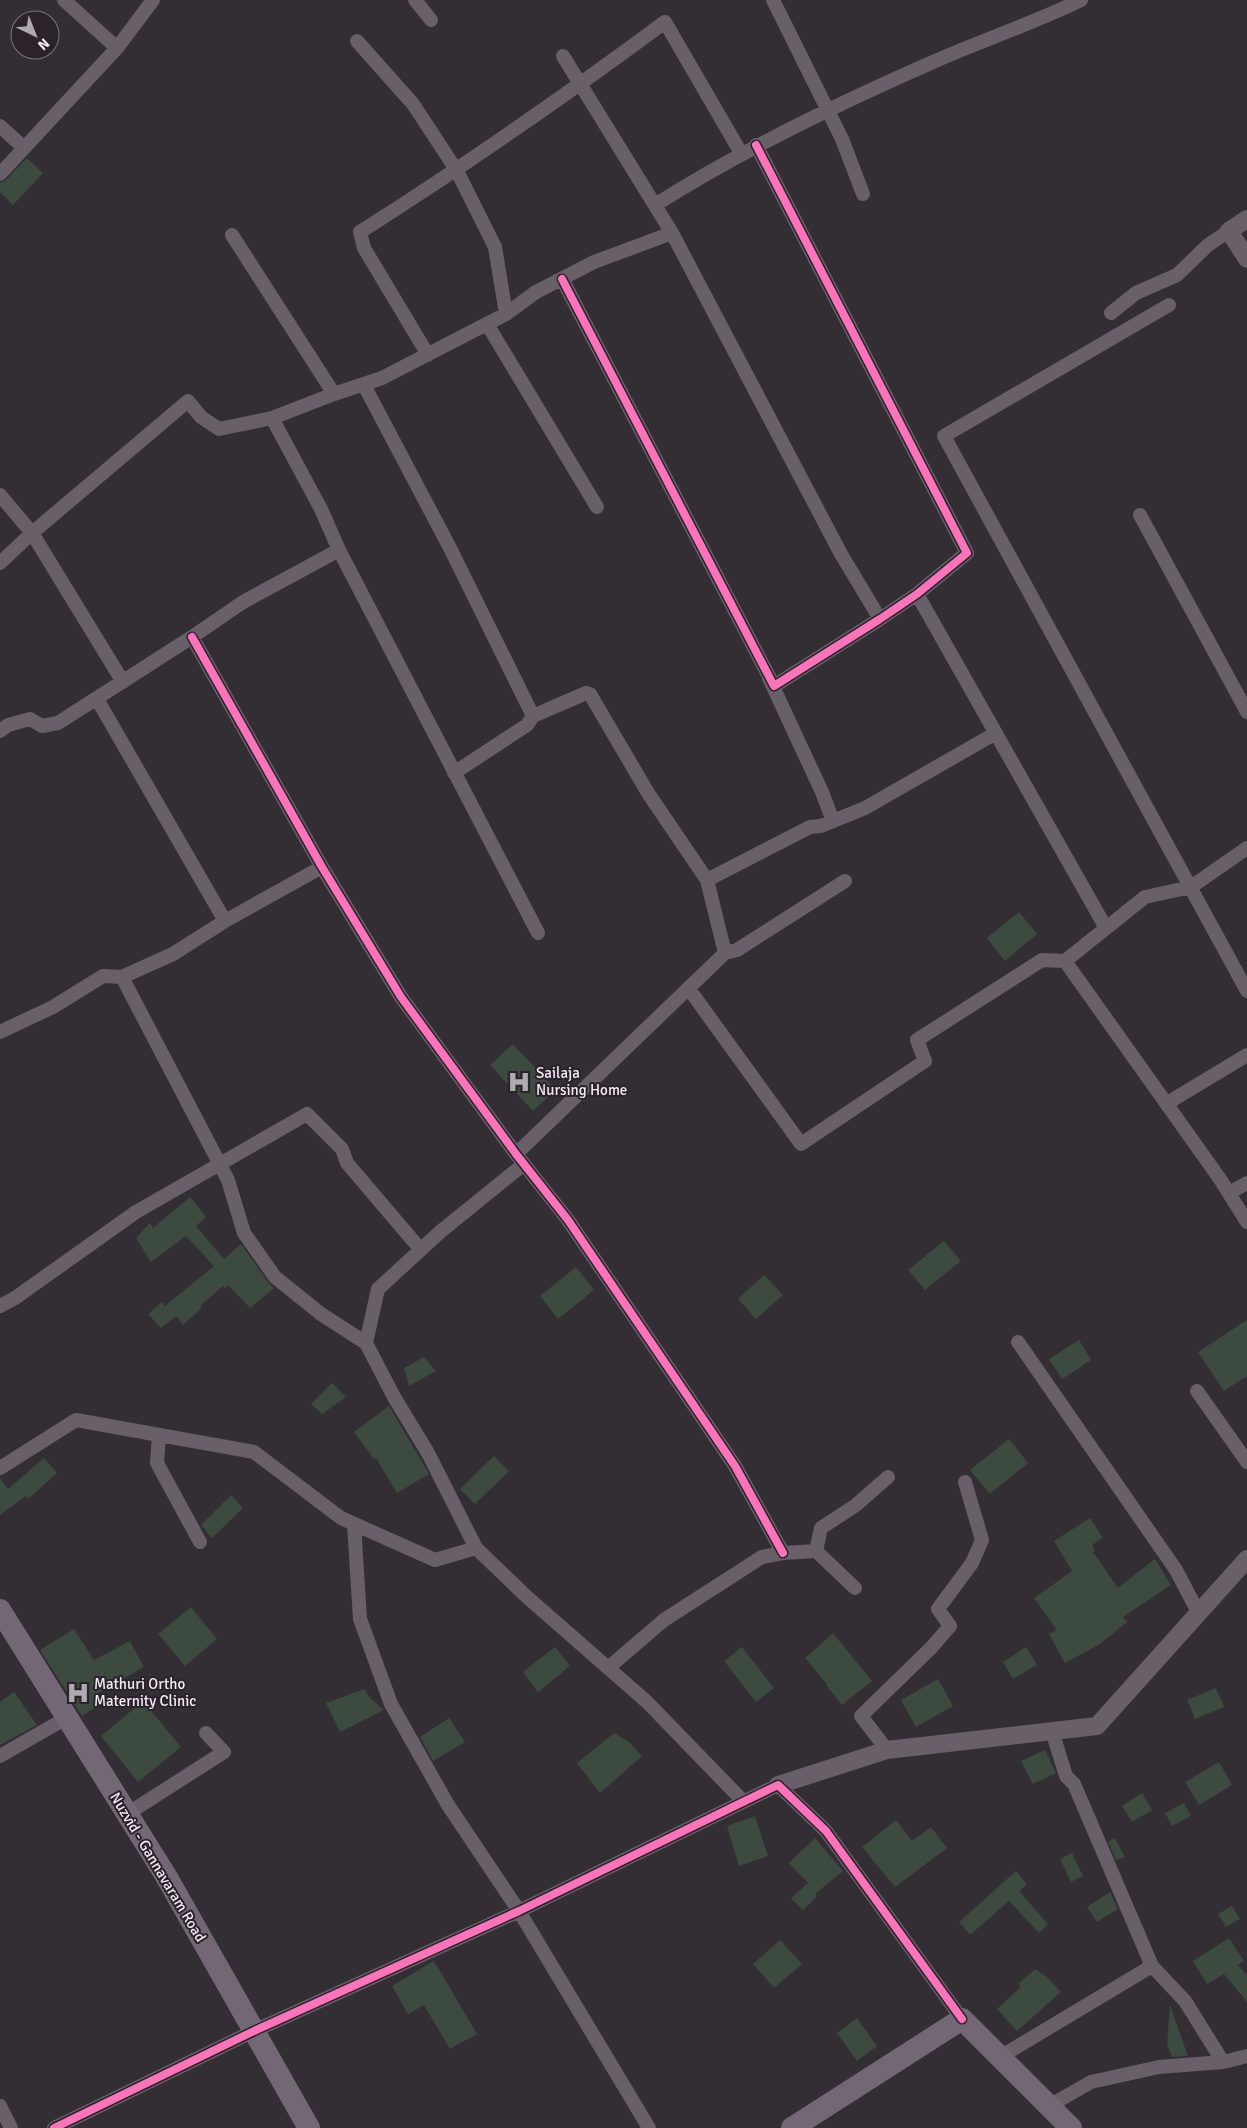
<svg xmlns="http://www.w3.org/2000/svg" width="1247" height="2128" font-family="Signika,sans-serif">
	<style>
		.building { fill: #3c4a3f }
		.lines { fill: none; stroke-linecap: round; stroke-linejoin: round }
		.minor { stroke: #685f69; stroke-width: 14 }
		.tertiary { stroke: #685f69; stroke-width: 18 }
		.primary { stroke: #746775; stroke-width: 22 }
		.cycleway-casing { stroke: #2b222c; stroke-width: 11 }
		.cycleway { stroke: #fb73b8; stroke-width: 8 }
		.labels { text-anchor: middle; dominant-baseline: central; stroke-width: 4; stroke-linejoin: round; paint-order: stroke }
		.poi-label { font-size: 15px; fill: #f2ecf3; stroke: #2b222c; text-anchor: start }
		.street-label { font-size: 15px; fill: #f2ecf3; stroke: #2b222c }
	</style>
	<rect width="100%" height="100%" fill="#332e34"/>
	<path class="building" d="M27 158 43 173 13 205 0 192V183L6 180Z
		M1019 912 1037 934 1005 961 987 938Z
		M513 1044 556 1090 533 1111 490 1065Z
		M190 1197 206 1217 196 1226 224 1259 241 1244 268 1282 274 1288 250 1308 228 1285 225 1288 223 1286 200 1306 202 1308 183 1325 176 1316 161 1328 148 1314 162 1302 165 1306 214 1266 186 1236 151 1262 136 1238 150 1223 153 1228Z
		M944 1241 961 1261 925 1290 908 1270Z
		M576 1267 594 1290 558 1319 540 1296Z
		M764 1275 783 1295 756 1319 738 1299Z
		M1247 1320V1376L1224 1391 1198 1352Z
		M1079 1340 1091 1360 1062 1379 1049 1359Z
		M424 1357 436 1371 409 1386 404 1368Z
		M332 1383 346 1397 322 1414 311 1404Z
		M389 1406 429 1474 397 1493 376 1458 374 1459 354 1432Z
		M1009 1439 1028 1463 990 1494 970 1470Z
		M494 1456 509 1471 475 1504 460 1489Z
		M44 1458 57 1473 28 1499 26 1496 0 1515V1478L8 1489Z
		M231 1495 243 1508 212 1538 201 1525Z
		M1090 1518 1103 1538 1092 1545 1095 1550 1093 1552 1118 1588 1155 1559 1171 1585 1123 1617 1127 1622 1100 1644 1065 1663 1049 1634 1057 1630 1034 1598 1072 1571 1054 1541Z
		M191 1607 217 1639 185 1666 158 1634Z
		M74 1629 94 1660 130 1641 144 1667 98 1693 104 1701 82 1716 40 1650Z
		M833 1633 872 1681 842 1705 826 1685 827 1684 805 1658Z
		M555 1647 570 1666 538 1692 523 1672Z
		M742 1647 774 1688 756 1702 724 1661Z
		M1026 1647 1037 1665 1013 1679 1003 1662Z
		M938 1679 953 1706 916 1727 901 1700Z
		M1216 1688 1224 1707 1195 1719 1187 1700Z
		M364 1689 371 1699 384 1710 340 1732 326 1703Z
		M14 1692 37 1725 0 1745V1702Z
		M143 1701 181 1747 138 1782 101 1736Z
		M449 1718 465 1742 433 1761 420 1737Z
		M614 1733 628 1741 642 1756 600 1793 577 1763Z
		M1045 1750 1056 1773 1033 1784 1021 1761Z
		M1219 1762 1232 1785 1199 1805 1185 1782Z
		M1142 1793 1152 1810 1132 1822 1122 1806Z
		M1184 1803 1191 1816 1172 1826 1165 1813Z
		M755 1816 768 1856 739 1866 727 1826Z
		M896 1820 912 1841 931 1827 947 1848 895 1887 862 1847Z
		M815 1838 843 1871 815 1894 817 1896 803 1910 791 1898 808 1883 789 1863Z
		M1115 1838 1125 1857 1116 1860 1108 1842Z
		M1072 1853 1083 1876 1071 1882 1060 1859Z
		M1016 1871 1027 1884 1019 1891 1048 1924 1039 1933 1009 1901 970 1935 959 1922Z
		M1110 1892 1118 1909 1097 1922 1087 1907Z
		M1232 1906 1240 1919 1226 1927 1218 1914Z
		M1229 1938 1244 1961 1238 1965 1247 1975V2002L1224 1974 1207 1984 1193 1961Z
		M780 1940 802 1964 774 1988 753 1964Z
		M434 1961 477 2034 450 2049 424 2005 408 2014 392 1986Z
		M1035 1969 1047 1977 1061 1992 1017 2031 997 2009 1020 1988 1019 1983Z
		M1170 2005 1188 2056 1172 2057 1167 2045Z
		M857 2018 877 2046 857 2061 837 2033Z"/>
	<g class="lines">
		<path class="minor" d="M64 0 117 48
			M415 0 431 20
			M773 0 842 139 863 194
			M357 41 413 104 457 171 495 247 506 314
			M563 56 672 233 841 554 880 619
			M0 126 24 148
			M0 174 117 48 153 0
			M655 205C740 151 831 107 924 66 976 42 1030 25 1081 0
			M232 235 334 394
			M562 279 774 686 880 619 917 594 967 553 756 145
			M1169 305 944 436 1247 991
			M1111 313 1136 293 1177 275 1208 245 1229 231
			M487 324 597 507
			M428 355 364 248 360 232C464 166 565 96 665 22L741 153
			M364 385 450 548 533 716
			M272 418 321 509 339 550 538 933
			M0 495 32 533 123 682
			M1140 515 1247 712
			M0 563 32 533 188 401 201 417 219 429 272 418 334 394 382 378 506 314 536 292 594 262 672 233
			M917 594 1106 928
			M192 637 322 867 401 997 516 1154 568 1220 735 1466 783 1553
			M769 678 822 792 833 821
			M97 699 225 921
			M0 731 8 725 30 719 42 726 58 723 192 637 243 602 339 550
			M454 773 527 725 533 716 586 693 590 694 648 793 707 880 725 953
			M707 880 810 827 821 826 865 808 996 733
			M1065 961 1220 1179 1247 1222
			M122 977 228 1180 244 1233 275 1277 321 1314 366 1343 394 1397 428 1453 476 1548 527 1597 647 1702 743 1801
			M689 989 801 1144 925 1061 917 1040 1042 960 1065 961 1145 897 1191 887 1247 848
			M0 1032 53 1007 103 976 122 977 173 954 225 921 322 867
			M1167 1105 1174 1099 1247 1055
			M516 1154 725 953 737 950 845 881
			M1229 1193 1247 1183
			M0 1306 15 1298 136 1212 307 1114 342 1149 347 1163 421 1250
			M1018 1342 1176 1570 1198 1612
			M366 1343 378 1289 440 1232 524 1164
			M1197 1391 1247 1462
			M159 1435 157 1463 200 1542
			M0 1468 76 1420 254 1452 341 1518 435 1560 476 1548
			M354 1524 360 1619 391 1704 448 1805 519 1911 649 2128
			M816 1551 821 1528 856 1505 888 1477
			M608 1668 664 1620 762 1557 783 1553 816 1551 855 1588
			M887 1750 861 1716 932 1647 950 1626 938 1609 972 1563 982 1540 965 1482
			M0 1756 68 1717
			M127 1814 224 1752 206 1733
			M1000 2057 1152 1966
			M1223 2062 1247 2056
			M0 2106 11 2128
			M1049 2106 1091 2082 1159 2067 1223 2062 1185 2001 1152 1966 1074 1784 1066 1776 1052 1731
			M54 2128 254 2031 519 1911 778 1785 826 1831 962 2019"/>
		<path class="tertiary" d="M1247 219 1229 231 1247 259
			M778 1785 887 1750 1097 1726 1247 1559"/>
		<path class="primary" d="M0 1610 166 1876 309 2128
			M792 2128 962 2019 1071 2128"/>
		<defs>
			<path id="cycleway" d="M562 279 774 686 880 619 917 594 967 553 756 145
				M192 637 322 867 401 997 516 1154 568 1220 735 1466 783 1553
				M54 2128 254 2031 519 1911 778 1785 826 1831 962 2019"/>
		</defs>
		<use href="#cycleway" class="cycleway-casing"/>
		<use href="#cycleway" class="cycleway"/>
	</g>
	<defs>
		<symbol id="hospital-bare" viewBox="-9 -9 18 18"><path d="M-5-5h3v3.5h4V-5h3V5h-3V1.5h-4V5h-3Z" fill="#afaab0" stroke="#2b222c" stroke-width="2.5" paint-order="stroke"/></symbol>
	</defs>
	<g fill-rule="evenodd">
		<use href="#hospital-bare" x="503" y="1066" width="32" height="32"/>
		<use href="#hospital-bare" x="62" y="1677" width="32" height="32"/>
	</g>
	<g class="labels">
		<g class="poi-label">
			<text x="536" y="1073">Sailaja<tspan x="536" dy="17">Nursing Home</tspan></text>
			<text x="94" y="1684">Mathuri Ortho<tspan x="94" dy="17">Maternity Clinic</tspan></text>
		</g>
		<g class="street-label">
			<text transform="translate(158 1867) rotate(59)">Nuzvid - Gannavaram Road</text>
		</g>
	</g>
	<g transform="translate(35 35) rotate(137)"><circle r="24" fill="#2b222c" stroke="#7b737c"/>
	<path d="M0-4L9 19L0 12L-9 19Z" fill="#afaab0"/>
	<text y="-8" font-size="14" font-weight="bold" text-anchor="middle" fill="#f2ecf3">N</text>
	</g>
</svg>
